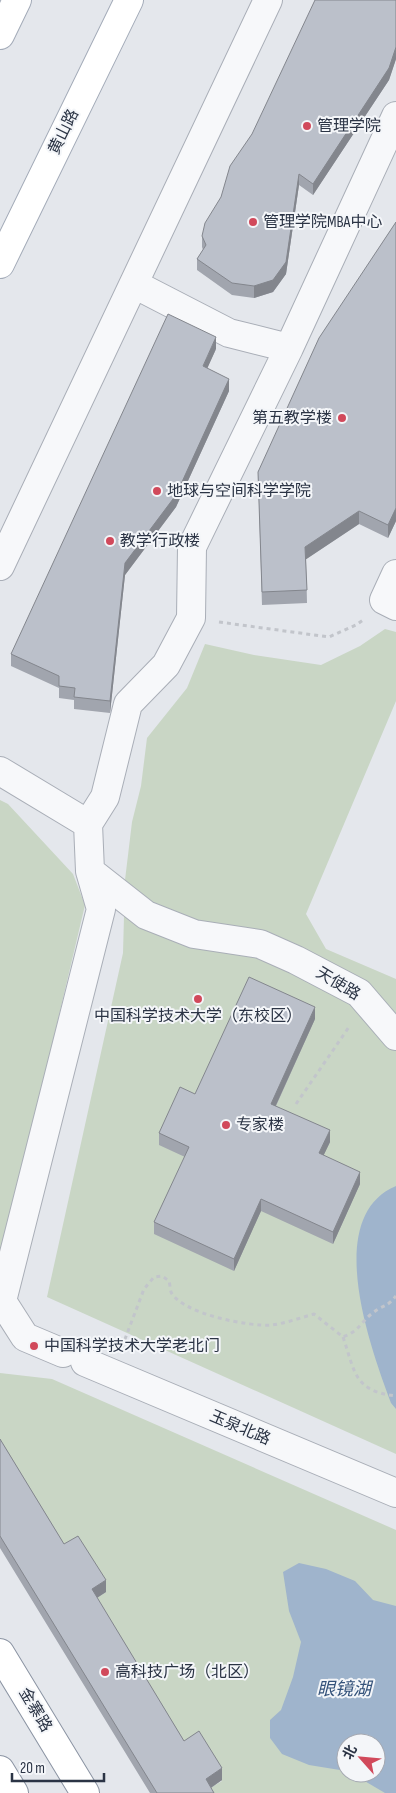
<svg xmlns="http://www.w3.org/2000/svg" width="396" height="1793" font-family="'Sofia Sans Condensed','Noto Sans SC',sans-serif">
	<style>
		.green { fill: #c9d6c5; fill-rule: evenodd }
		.water { fill: #9fb4cc }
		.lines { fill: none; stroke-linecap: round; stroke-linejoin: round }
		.minor-casing { stroke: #a9aeb7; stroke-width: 30 }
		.major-casing { stroke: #a3abb8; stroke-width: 30 }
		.highway-casing { stroke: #8b94a3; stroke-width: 30 }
		.path { stroke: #c2c5cb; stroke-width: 3; stroke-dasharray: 4 4; stroke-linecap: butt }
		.minor { stroke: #f7f8fa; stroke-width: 28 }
		.major { stroke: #fff; stroke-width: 28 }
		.highway { stroke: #fff; stroke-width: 28 }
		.wall { fill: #a1a5ae }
		.shaded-wall { fill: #83868d }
		.building { fill: #bbc0ca; stroke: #83868d }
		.poi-dot { fill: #d1495b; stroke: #f4f6f9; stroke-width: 2 }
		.labels { text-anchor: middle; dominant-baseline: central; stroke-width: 4; stroke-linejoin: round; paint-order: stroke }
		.poi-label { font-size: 16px; fill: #2b3445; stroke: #f4f6f9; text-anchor: start }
		.street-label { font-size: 16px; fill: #2b3445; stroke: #f4f6f9 }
		.water-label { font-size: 18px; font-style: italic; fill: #34527a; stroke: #f4f6f9 }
	</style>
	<rect width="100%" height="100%" fill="#e4e7ec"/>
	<path class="green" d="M385 629 396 632V701L306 914 326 949 396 979V1454L47 1297 123 953 125 880 132 822 141 786 147 738 187 688 205 644 254 655 321 665 360 646Z
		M0 800 8 804 73 874 85 905 0 1265Z
		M0 1373 52 1379 396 1530V1793H207L205 1791 222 1781 184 1753 92 1601 106 1592 65 1556 0 1451ZM346 1743H376V1773H346Z"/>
	<path class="water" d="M396 1186V1409L391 1403C371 1349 322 1217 396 1186Z
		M299 1563 326 1569 355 1581 373 1600 396 1606V1793H385L351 1773H376V1743H346V1771L309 1765 282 1754 270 1738V1720L281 1710 293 1677 301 1642 289 1611 283 1572Z"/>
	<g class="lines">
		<defs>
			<path id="minor" d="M134 284 229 333 289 348 396 116
				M0 566 268 0
				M396 574 384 600 396 606
				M0 771 88 824 90 871 101 909 2 1301 25 1337 63 1353
				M88 824 105 797 128 704 166 665 191 618 192 547 289 348
				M90 871 146 915 194 934 260 944 296 960 359 993 396 1036
				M85 1362 396 1493"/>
			<path id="major" d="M0 35 17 0
				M0 264 129 0"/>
			<path id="highway" d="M0 1653 85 1793
				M0 1770 14 1793"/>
		</defs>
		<use href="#minor" class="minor-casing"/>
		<use href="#major" class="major-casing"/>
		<use href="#highway" class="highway-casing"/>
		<path class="path" d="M219 622 329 637 356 625 363 620
			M296 1104 349 1027
			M343 1337C355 1371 353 1391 396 1396
			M122 1347 144 1289 154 1277 162 1276 169 1281C170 1284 170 1289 171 1292 182 1314 250 1327 272 1325 286 1323 300 1318 314 1314L343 1337C360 1331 361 1321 374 1312 384 1304 385 1309 396 1296"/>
		<use href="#minor" class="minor"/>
		<use href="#major" class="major"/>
		<use href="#highway" class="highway"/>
	</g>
	<path class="wall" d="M396 0V59L389 80 313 195 299 185 286 274 273 292 254 298 232 295 197 270V259L203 250 202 247V236Z
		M396 222V521L388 538 359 524 306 559 307 603 262 605 258 472Z
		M216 349 207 368 229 391 176 507 125 575 110 713 74 709V700L59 698V688L11 666V654Z
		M315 1019 276 1106 330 1142 323 1156 360 1184 333 1244 261 1211 234 1271 154 1234V1222L185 1157 159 1145V1133L195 1094Z
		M0 1439 64 1544 106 1592 97 1598 184 1741 222 1780 211 1788 214 1793H150L0 1548Z"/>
	<path class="shaded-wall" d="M396 47V59L389 80 313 195V184Z
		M299 174V185L286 274 273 292 254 298V286Z
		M216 337V349L203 378V366Z
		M229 379V391L176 507 125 575 110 713V701L125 563Z
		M396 508V521L388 538V525Z
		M359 511V524L305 560V547Z
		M315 1007V1019L271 1116V1104Z
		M330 1130V1142L319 1165V1153Z
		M360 1172V1184L333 1244V1232Z
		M261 1199V1211L234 1271V1259Z
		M106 1580V1592L92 1601V1589Z
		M222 1768V1780L206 1791V1779Z"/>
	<path class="building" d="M315 0H396V47L389 68 313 184 299 174 286 262 273 280 254 286 232 283 197 259 206 245 202 236 205 223 221 197 230 166 252 134Z
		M396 222V508L388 525 359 511 305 547 307 590 262 592 258 472 319 338Z
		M168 314 216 337 203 366 229 379 176 495 125 563 110 701 74 697 75 688 59 686V676L11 654Z
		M249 977 315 1007 271 1104 330 1130 319 1153 360 1172 333 1232 261 1199 234 1259 154 1222 189 1147 159 1133 180 1087 195 1094Z
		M0 1439 64 1544 78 1536 106 1580 92 1589 184 1741 199 1731 222 1768 206 1779 214 1793H157L0 1536Z"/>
	<g class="poi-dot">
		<circle cx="307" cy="126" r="5"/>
		<circle cx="253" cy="222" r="5"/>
		<circle cx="342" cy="418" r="5"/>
		<circle cx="157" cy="491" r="5"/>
		<circle cx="110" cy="541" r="5"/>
		<circle cx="198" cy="999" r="5"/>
		<circle cx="226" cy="1125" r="5"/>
		<circle cx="34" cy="1346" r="5"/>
		<circle cx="105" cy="1672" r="5"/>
	</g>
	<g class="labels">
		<g class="poi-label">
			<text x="317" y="126">管理学院</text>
			<text x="263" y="222">管理学院MBA中心</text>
			<text x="332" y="418" text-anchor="end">第五教学楼</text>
			<text x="167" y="491">地球与空间科学学院</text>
			<text x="120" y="541">教学行政楼</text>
			<text x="198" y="1016" text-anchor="middle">中国科学技术大学（东校区）</text>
			<text x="236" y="1125">专家楼</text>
			<text x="44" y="1346">中国科学技术大学老北门</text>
			<text x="115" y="1672">高科技广场（北区）</text>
		</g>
		<g class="street-label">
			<text transform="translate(64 132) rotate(-64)">黄山路</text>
			<text transform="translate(338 984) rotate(31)">天使路</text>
			<text transform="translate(240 1428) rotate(23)">玉泉北路</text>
			<text transform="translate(35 1710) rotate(59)">金寨路</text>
		</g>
		<g class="water-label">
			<text x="344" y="1689">眼镜湖</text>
		</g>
	</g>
	<g transform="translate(361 1758) rotate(297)"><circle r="24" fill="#f4f6f9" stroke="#a4a8b1"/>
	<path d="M0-4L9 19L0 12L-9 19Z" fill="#d1495b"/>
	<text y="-8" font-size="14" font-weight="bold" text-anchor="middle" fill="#2b3445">北</text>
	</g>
	<path d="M12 1773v8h92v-8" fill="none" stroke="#2b3445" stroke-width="2.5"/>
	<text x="20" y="1773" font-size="15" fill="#2b3445" stroke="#f4f6f9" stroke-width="4" paint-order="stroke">20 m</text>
</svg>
